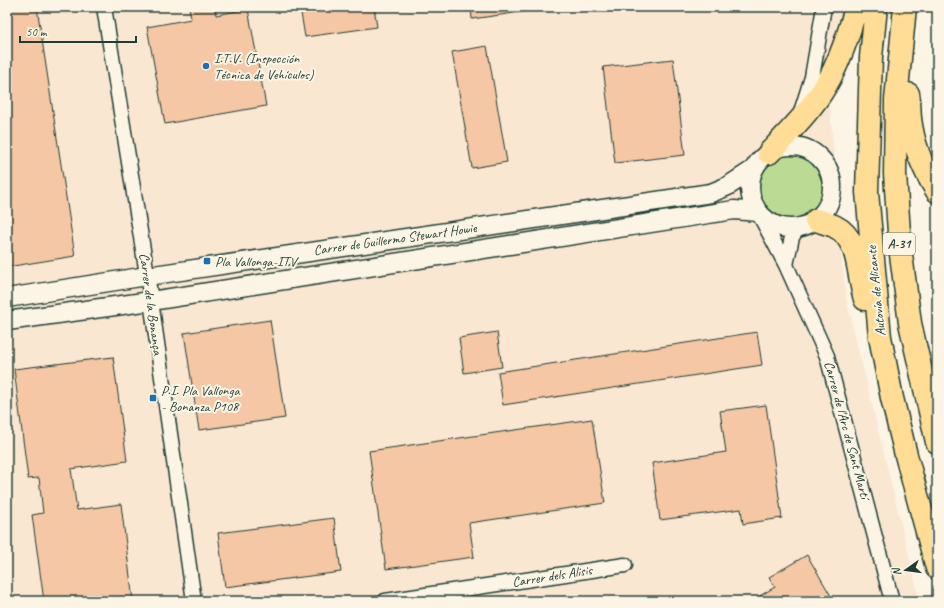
<svg xmlns="http://www.w3.org/2000/svg" width="944" height="608" font-family="Caveat,sans-serif">
	<style>
		.built { fill: #fae7d2 }
		.green { fill: #bbdb94; stroke: #6d8c64 }
		.building { fill: #f5c7a4; stroke: #1f3d34 }
		.lines { fill: none; stroke-linecap: round; stroke-linejoin: round }
		.minor-casing { stroke: #1f3d34; stroke-width: 17 }
		.tertiary-casing { stroke: #1f3d34; stroke-width: 21 }
		.motorway-casing { stroke: #1f3d34; stroke-width: 25 }
		.minor { stroke: #fcf5e5; stroke-width: 14 }
		.tertiary { stroke: #fcf5e5; stroke-width: 18 }
		.motorway { stroke: #ffdd96; stroke-width: 22 }
		.poi-dot { fill: #1f6fb2; stroke: #fcf5e5; stroke-width: 1.5 }
		.labels { text-anchor: middle; dominant-baseline: central; stroke-width: 4; stroke-linejoin: round; paint-order: stroke }
		.shield { fill: #fcf5e5; stroke: #617469; stroke-width: 1 }
		.shield-label { font-size: 13px; font-weight: bold; fill: #1f3d34 }
		.poi-label { font-size: 14px; fill: #1f3d34; stroke: #fcf5e5; text-anchor: start }
		.street-label { font-size: 14px; fill: #1f3d34; stroke: #fcf5e5 }
	</style>
	<rect width="100%" height="100%" fill="#fcf5e5"/>
	<filter id="ink" filterUnits="userSpaceOnUse"><feTurbulence type="fractalNoise" baseFrequency=".025" numOctaves="2"/><feDisplacementMap in="SourceGraphic" scale="8" xChannelSelector="R" yChannelSelector="G"/><feConvolveMatrix kernelMatrix="1 2 1 2 8 2 1 2 1" color-interpolation-filters="sRGB"/></filter>
	<g filter="url(#ink)">
		<path class="built" d="M7 7H845L830 105 841 252 847 302 920 601H7Z"/>
		<path class="green" d="M758 188a33 33 0 1 1 66 0a33 33 0 1 1-66 0Z"/>
		<path class="building" d="M7 7H37L75 256 7 267Z
			M189 7H214L216 15 248 9 266 106 165 124 147 27 191 19Z
			M300 7H374L377 27 305 37Z
			M471 7H557L472 19Z
			M487 46 507 162 472 168 452 52Z
			M673 59 685 155 615 163 603 67Z
			M270 320 285 418 199 430 184 333Z
			M497 332 502 367 464 373 459 338Z
			M757 332 762 365 503 405 498 372Z
			M113 357 127 461 71 469 77 510 121 504 133 601H44L32 515 43 513 39 478 28 479 14 369Z
			M766 405 782 518 743 524 741 509 660 520 652 463 726 452 720 411Z
			M592 419 605 503 469 523 474 557 386 569 369 451Z
			M334 518 341 572 225 587 218 533Z
			M807 555 834 601H751L775 587 769 577Z"/>
		<g class="lines">
			<defs>
				<path id="minor" d="M104 7 149 287 194 601
					M801 112 812 77 824 7
					M758 212 786 265 827 356 892 601
					M786 265 792 237 798 228
					M385 601 625 565"/>
				<path id="tertiary" d="M750 187a41 41 0 1 1 82 0a41 41 0 1 1-82 0Z
					M7 298 147 276 711 193 728 186 754 169
					M7 321 151 301 734 210 758 212"/>
				<path id="motorway" d="M876 7 871 57 867 192 880 337 892 398 906 455 937 568
					M905 7 896 100 895 174 900 247 910 323 937 442
					M908 94C910 102 909 110 910 118 913 144 923 169 937 191
					M769 153C788 133 813 108 826 85 840 61 849 34 856 7
					M816 220C822 222 829 224 834 226 861 239 857 275 865 299"/>
			</defs>
			<use href="#minor" class="minor-casing"/>
			<use href="#tertiary" class="tertiary-casing"/>
			<use href="#motorway" class="motorway-casing"/>
			<use href="#minor" class="minor"/>
			<use href="#tertiary" class="tertiary"/>
			<use href="#motorway" class="motorway"/>
		</g>
	</g>
	<g class="poi-dot">
		<circle cx="206" cy="66" r="4"/>
		<rect x="203" y="257" width="8" height="8" rx="2"/>
		<rect x="149" y="394" width="8" height="8" rx="2"/>
	</g>
	<g class="labels">
		<rect class="shield" x="883" y="233" width="32" height="22" rx="3"/>
		<g class="shield-label">
			<text x="899" y="244">A-31</text>
		</g>
		<g class="poi-label">
			<text x="214" y="58">I.T.V. (Inspección<tspan x="214" dy="16">Técnica de Vehículos)</tspan></text>
			<text x="215" y="261">Pla Vallonga-ITV</text>
			<text x="161" y="390">P.I. Pla Vallonga<tspan x="161" dy="16">- Bonanza P108</tspan></text>
		</g>
		<g class="street-label">
			<text transform="translate(395 239) rotate(-8)">Carrer de Guillermo Stewart Howie</text>
			<text transform="translate(876 291) rotate(-96)">Autovía de Alicante</text>
			<text transform="translate(151 304) rotate(82)">Carrer de la Bonança</text>
			<text transform="translate(847 430) rotate(75)">Carrer de l'Arc de Sant Martí</text>
			<text transform="translate(552 576) rotate(-9)">Carrer dels Alisis</text>
		</g>
	</g>
	<rect width="944" height="608" fill="none" stroke="#fcf5e5" stroke-width="24"/>
	<rect x="12" y="12" width="920" height="584" fill="none" stroke="#1f3d34" stroke-width="1.5" filter="url(#ink)"/>
	<g transform="translate(906 570) rotate(256)" stroke="#fcf5e5" stroke-width="3" paint-order="stroke">
	<path d="M0-3L7 15L0 10L-7 15Z" fill="#1f3d34"/>
	<text y="-6" font-size="11" font-weight="bold" text-anchor="middle" fill="#1f3d34">N</text>
	</g>
	<path d="M20 36v6h116v-6" fill="none" stroke="#1f3d34" stroke-width="2"/>
	<text x="26" y="36" font-size="12" fill="#1f3d34" stroke="#fcf5e5" stroke-width="3" paint-order="stroke">50 m</text>
</svg>
